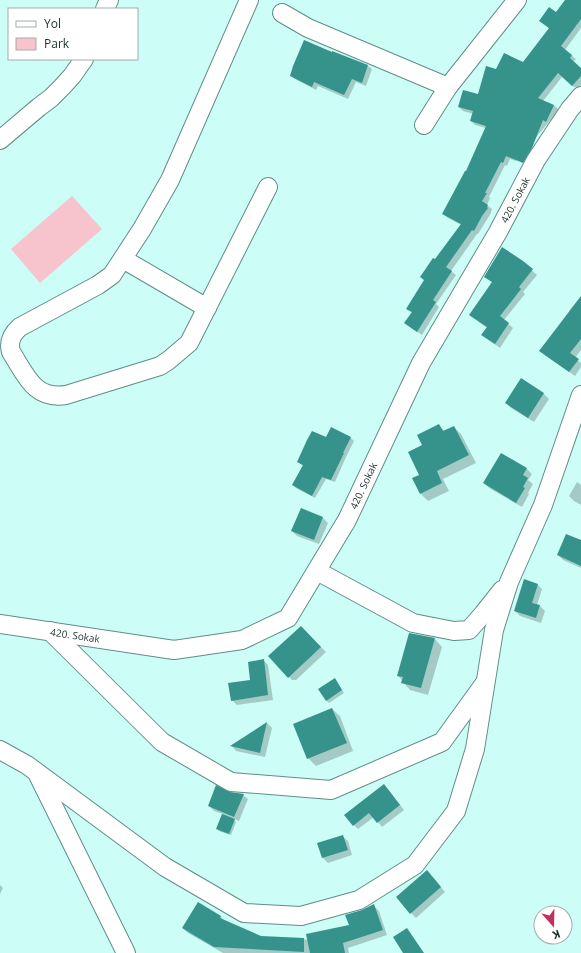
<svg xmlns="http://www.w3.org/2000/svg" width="581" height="953" font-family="'Open Sans',sans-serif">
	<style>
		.green { fill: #f7c3cc }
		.shadow { fill: #0003 }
		.building { fill: #35938b }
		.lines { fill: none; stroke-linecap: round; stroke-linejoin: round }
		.minor-casing { stroke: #608d89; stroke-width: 20 }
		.minor { stroke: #fff; stroke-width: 18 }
		.labels { text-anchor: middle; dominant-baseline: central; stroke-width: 3; stroke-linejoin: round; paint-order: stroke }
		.street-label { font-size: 10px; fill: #1c2f2d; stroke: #fff }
	</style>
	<rect width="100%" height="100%" fill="#cdfdf7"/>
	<path class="green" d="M72 196 102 229 40 283 11 249Z"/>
	<path class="shadow" d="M566 0H581V28L565 50 576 59 573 62 581 69V85L579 87H574L562 77 543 101 555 106 559 110 516 161 510 159 507 166 505 165 489 197 490 198 487 205 492 209 491 212V213L478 234H477L451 271 456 275 436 304 439 307 422 335 410 327 405 323 412 313 407 309 425 281 435 261 461 225 448 218 444 214 473 159 486 128 475 125 471 121 473 114 463 111 459 107 478 96 496 71 523 63 550 29 545 25 556 14Z
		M368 66 372 69 366 86 356 82 348 99 318 86 316 90 295 79 291 75Z
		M527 266 537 275 523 292 525 294 504 320 513 328 500 348 487 339 483 335 487 328 475 319 470 315 493 283 485 276Z
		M581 297V350L575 358 581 363V367L575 376 545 355 570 312 569 311Z
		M521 380 544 394 549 399 534 422 511 408 506 403Z
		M439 426 445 431 454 427 461 434 476 463 443 479 449 491 428 501 421 494 420 475 423 445Z
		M351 438 354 441 346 457 335 482 326 479 315 498 296 488 293 485 303 466 298 462 326 439Z
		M501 454 527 469 532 474 528 480 533 484 528 493 529 494 522 507 489 488 484 483Z
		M577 482 581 485V505L574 501 569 496Z
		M323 518 328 523 319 544 297 536 292 531Z
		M581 542V568L563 560 558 555Z
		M537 584 542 589 537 605 540 606 545 611 541 623 520 616 515 611Z
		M301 627 326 652 296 680H292L270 657Z
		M435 639 442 647 428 695 410 690 403 682V681L398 676Z
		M263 660 268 665 273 700 237 705 232 700 252 680Z
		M337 682 344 693 329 703 326 700Z
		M332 709 340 716 353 751 316 766 308 758Z
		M267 723 272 728 265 757 236 751 232 746Z
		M388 789 404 810 382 827 374 817 358 829 354 825Z
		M230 793 243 795 248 799 239 821 232 818 236 822 231 835 219 831 217 828 223 814 214 811 209 806Z
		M342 836 348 841 352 855 328 863 323 858Z
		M432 876 445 892 416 918 411 913Z
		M0 885 3 888 0 894Z
		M374 906 379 911 387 935 348 948 349 953H324L362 911Z
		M220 916 225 921 261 937 315 940 318 953H223L188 933 183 928Z"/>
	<path class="building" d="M565 0H581V19L561 46 572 55 570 58 581 68V76L572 86 558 73 538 98 554 105 546 122 543 120 532 148 523 163 506 156 503 163 501 162 485 193H487L482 201 488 205 487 207 488 208 482 216 474 231 472 230 446 267 452 271 433 300 436 302 417 332 404 323 412 312 406 309 424 280 420 277 433 258 435 259 461 224 442 214 465 171H466L486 126 470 121 473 111 458 107 463 90 478 94 486 66 496 69 504 53 523 62 549 28 539 21 549 7 556 12Z
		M304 40 332 52V51L368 65 362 83 352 79 344 95 314 82 312 87 290 76 293 66Z
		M502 247 523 261 533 269 519 287 521 289 500 316 509 323 495 344 481 335 487 327 469 315 492 282 484 277Z
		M581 296V339L570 353 579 359 569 372 539 351Z
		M521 378 544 393 528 418 505 403Z
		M439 424 443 431 454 426 469 455 437 471 442 483 420 494 412 478 419 475 408 452 422 445 417 435Z
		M331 427 351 437 343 453H344L331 480 322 477 312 496 292 485 303 465 297 462 307 440 312 431 326 437Z
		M501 453 527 468 523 475 528 478 523 487 525 488 516 503 483 483Z
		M301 508 323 517 314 540 291 531Z
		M566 534 581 540V566L557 555Z
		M524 579 538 584 532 603 540 605 536 618 514 611Z
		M301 626 321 647 288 678 268 656Z
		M409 633 435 638 421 688 401 683 403 677 397 676Z
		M264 659 268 695 231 701 228 683 250 680 248 662Z
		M335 678 342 690 326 701 318 689Z
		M332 708 347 743 307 759 293 724Z
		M267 722 260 753 230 746Z
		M384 784 400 805 377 823 369 813 353 826 344 815Z
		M216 785 230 792 244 794 234 817 208 806Z
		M222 814 235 819 229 834 216 829Z
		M343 835 348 850 322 858 317 843Z
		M427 870 441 887 410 914 396 897Z
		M198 902 221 916 220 918 261 936 304 938V952L214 947 182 928Z
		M374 904 383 930 343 943 345 953H310L306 934 349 925 345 915 362 910Z
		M407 928 424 953H403L393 937Z"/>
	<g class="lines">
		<defs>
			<g id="minor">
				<path d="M249 0 170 180 142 229 112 275 98 285 20 327C12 334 8 341 11 352 26 375 34 400 66 395L160 366 169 360 189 343 268 187"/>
				<path d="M105 9 109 0"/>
				<path d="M282 13 308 28 448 87"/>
				<path d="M424 125 448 87 517 0"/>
				<path d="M0 140 39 107 51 98 62 87 72 76 84 59"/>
				<path d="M123 259 207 308"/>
				<path d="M317 571 413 623 454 631 469 630 483 614 502 590"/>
				<path id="s1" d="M0 624 174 650 242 640 288 618 347 520 421 363 498 232 536 160 570 109 581 96"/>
				<path d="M50 631 162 742 231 782 331 790 442 742 484 684"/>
				<path d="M0 750 27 765 165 867 244 913 301 916 359 900 415 865 456 811 475 749 494 630 509 582 543 505 581 395"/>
				<path d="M38 775 126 953"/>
			</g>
		</defs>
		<use href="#minor" class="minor-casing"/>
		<use href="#minor" class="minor"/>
	</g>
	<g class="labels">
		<g class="street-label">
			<text stroke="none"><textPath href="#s1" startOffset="772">420. Sokak</textPath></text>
			<text stroke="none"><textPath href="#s1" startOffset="448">420. Sokak</textPath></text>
			<text stroke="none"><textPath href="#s1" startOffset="76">420. Sokak</textPath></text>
		</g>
	</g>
	<rect x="8" y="8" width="130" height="52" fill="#ffffff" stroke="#a4acab"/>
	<rect x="16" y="21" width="20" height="6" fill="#ffffff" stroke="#a4acab"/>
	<text x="44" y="28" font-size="12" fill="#1c2f2d">Yol</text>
	<rect x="16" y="38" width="20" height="12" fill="#f7c3cc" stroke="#a4acab"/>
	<text x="44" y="48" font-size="12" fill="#1c2f2d">Park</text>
	<g transform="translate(553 925) rotate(160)"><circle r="19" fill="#ffffff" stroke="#a4acab"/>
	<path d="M0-3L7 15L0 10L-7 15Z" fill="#c0325e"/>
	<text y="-6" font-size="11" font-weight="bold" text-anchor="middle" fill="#1c2f2d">K</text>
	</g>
</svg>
